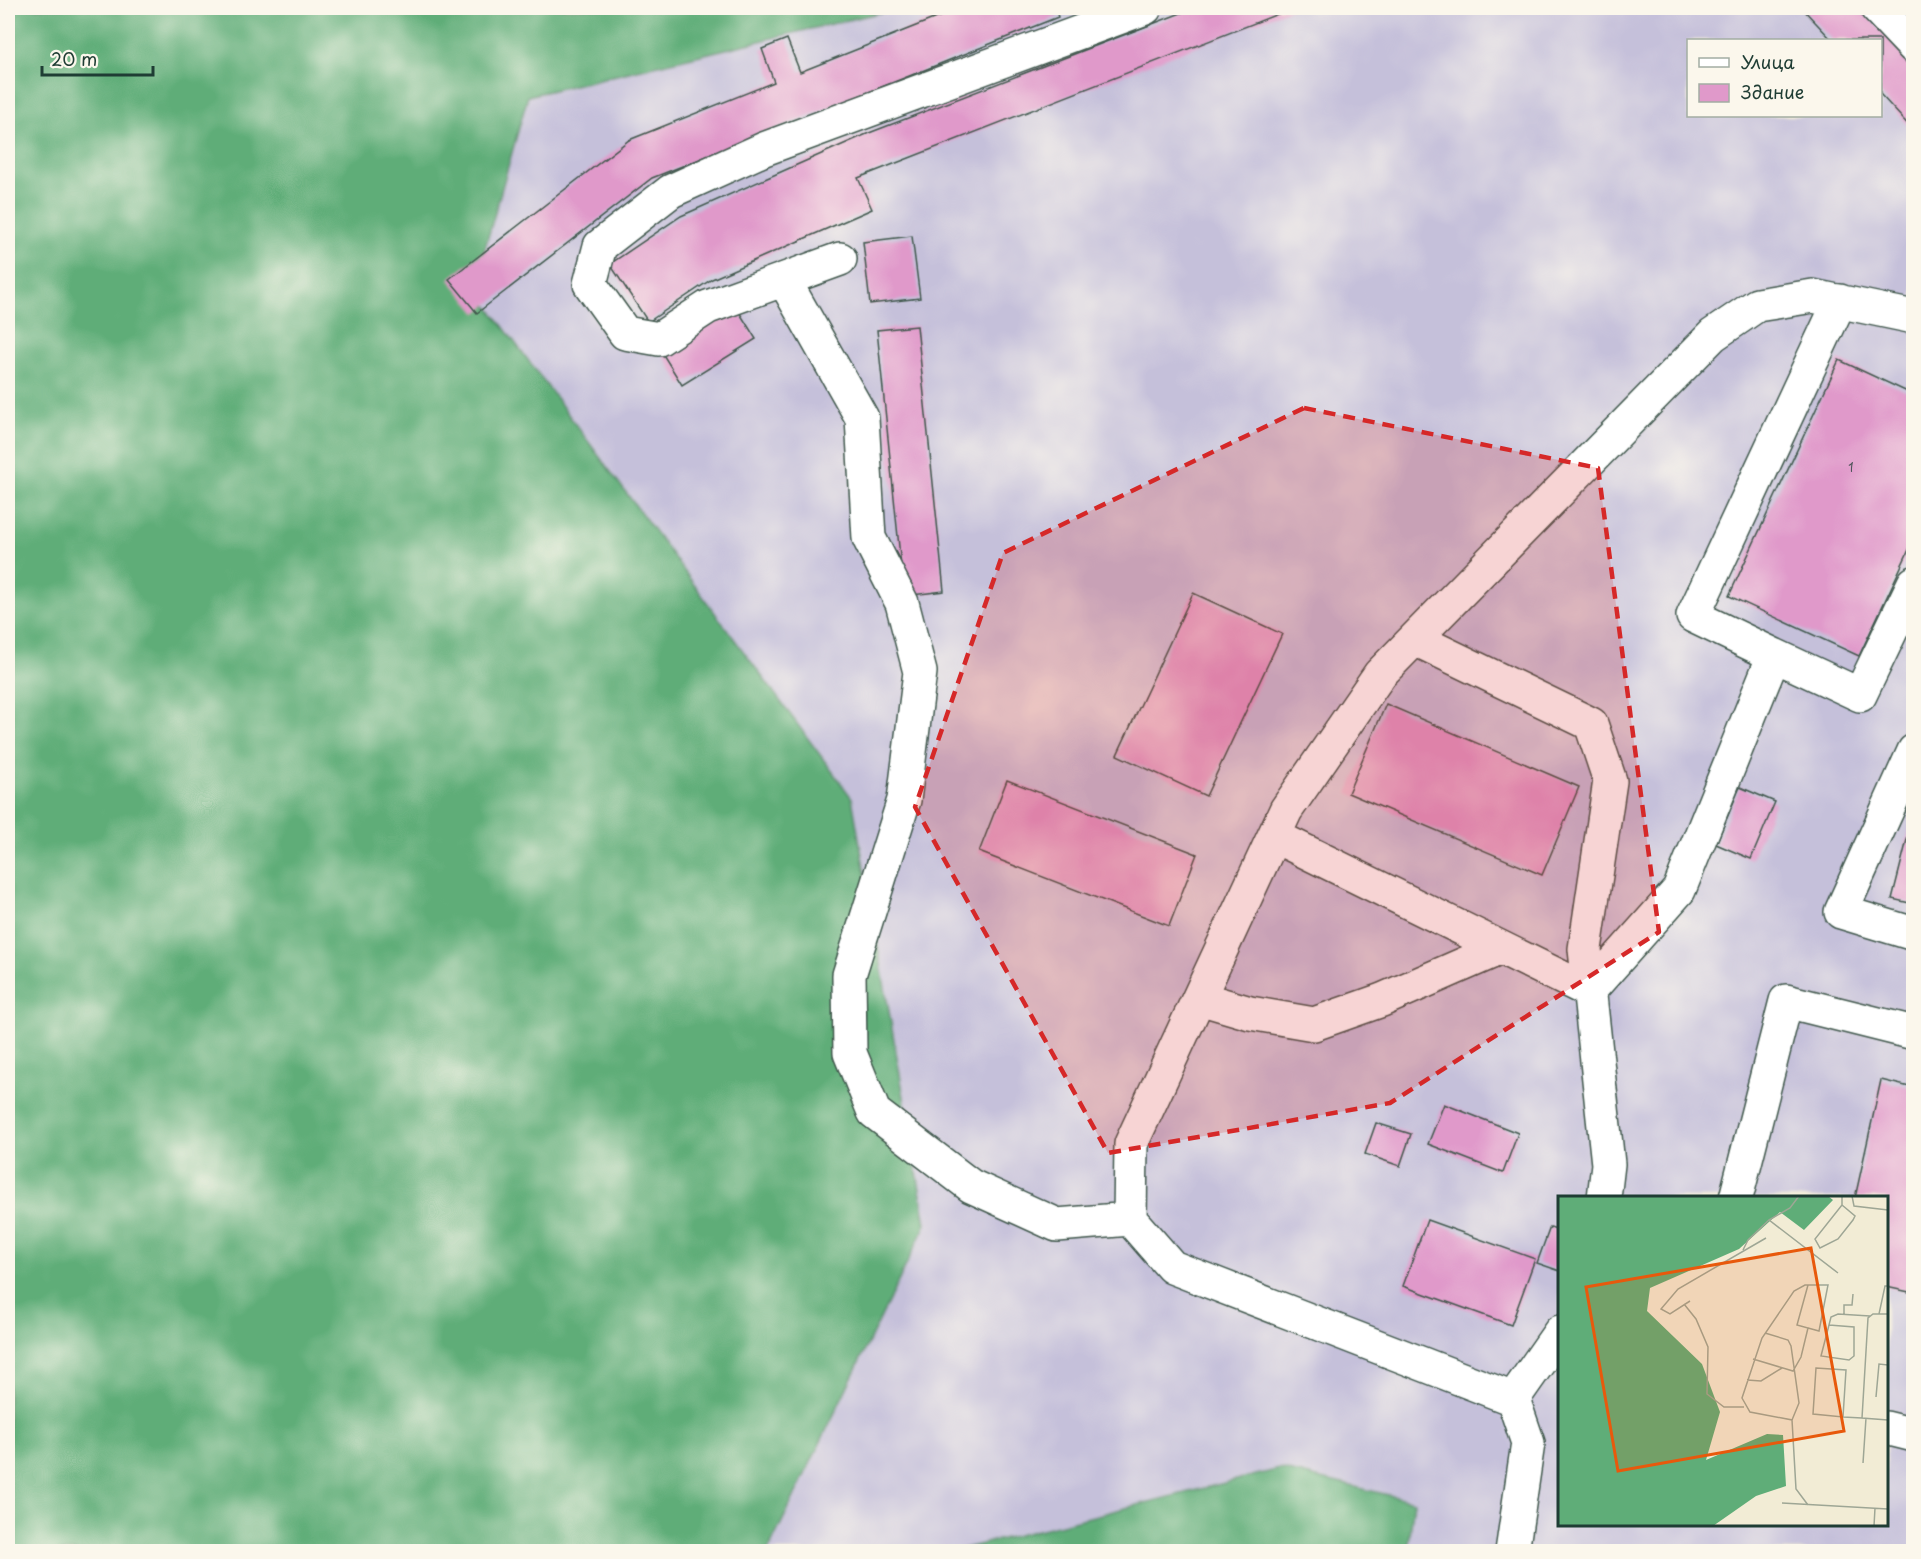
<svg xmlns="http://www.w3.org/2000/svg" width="1921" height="1559" font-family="'Playpen Sans',sans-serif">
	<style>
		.industrial { fill: #c5c0da; fill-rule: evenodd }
		.forest { fill: #5fad78; stroke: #3f7556; stroke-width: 1.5 }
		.building { fill: #e099ca }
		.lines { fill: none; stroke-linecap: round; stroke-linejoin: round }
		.minor-casing { stroke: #3f574c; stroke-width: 36 }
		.minor { stroke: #fff; stroke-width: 33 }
		.marked { fill: #d62828; fill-opacity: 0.2; stroke: #d62828; stroke-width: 4.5; stroke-dasharray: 12 8; stroke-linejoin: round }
		.labels { text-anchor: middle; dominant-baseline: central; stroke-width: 5; stroke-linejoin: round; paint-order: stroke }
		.number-label { font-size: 12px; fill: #4f545a }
		.inset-road { fill: none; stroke: #9ea695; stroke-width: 1.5 }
		.view { fill: #e8590c; fill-opacity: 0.15; stroke: #e8590c; stroke-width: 3 }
		.inset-edge { fill: none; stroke: #1f3d34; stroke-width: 3 }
	</style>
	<rect width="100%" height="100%" fill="#fbf7ec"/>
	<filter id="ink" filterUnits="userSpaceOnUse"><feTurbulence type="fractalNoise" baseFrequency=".0167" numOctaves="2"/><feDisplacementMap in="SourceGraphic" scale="12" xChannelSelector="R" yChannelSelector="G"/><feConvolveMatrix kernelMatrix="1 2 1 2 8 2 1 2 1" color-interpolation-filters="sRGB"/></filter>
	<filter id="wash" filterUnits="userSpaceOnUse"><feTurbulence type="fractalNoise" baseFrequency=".008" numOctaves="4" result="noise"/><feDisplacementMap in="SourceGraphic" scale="24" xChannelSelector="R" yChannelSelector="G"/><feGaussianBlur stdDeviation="1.35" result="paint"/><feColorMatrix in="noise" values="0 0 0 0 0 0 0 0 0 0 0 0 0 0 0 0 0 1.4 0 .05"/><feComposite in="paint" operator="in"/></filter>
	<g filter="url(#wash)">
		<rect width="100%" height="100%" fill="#f2ecd5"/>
		<path class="industrial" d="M899 8H1913V1551H1408L1413 1501 1280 1469 954 1551H768L926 1224 474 287 528 96ZM1688 40H1880V116H1688ZM1560 1198H1886V1524H1560Z"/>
		<path class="forest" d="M8 8H899L528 96 474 287 852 798 926 1224 768 1551 8 1552Z
			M1280 1469 1414 1501 1408 1551H954Z"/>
		<g id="blocks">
			<path class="building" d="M955 8H1055L1058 17 652 178 477 313 449 279 629 140 774 82 762 49 787 39 800 72 956 10Z
				M1194 8H1293L858 178 872 209 712 279 648 322 610 264 681 216 869 133Z
				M1802 8H1860L1914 65V131L1880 94V40H1832Z
				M1901 8H1914V22Z
				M912 236 920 298 870 304 863 242Z
				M736 307 756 339 682 385 662 353Z
				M917 326 944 591 904 596 877 330Z
				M1839 360 1914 395V539L1859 656 1729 596Z
				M1193 593 1282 634 1206 796 1117 755Z
				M1386 704 1579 787 1542 875 1348 793Z
				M1007 780 1197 854 1169 926 979 852Z
				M1740 787 1775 802 1751 859 1716 844Z
				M1913 816H1914V904L1892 899Z
				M1881 1080 1914 1088V1293L1886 1287V1198H1855Z
				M1444 1104 1518 1133 1503 1173 1428 1144Z
				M1376 1123 1411 1134 1400 1166 1365 1154Z
				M1427 1220 1535 1259 1511 1325 1403 1286Z
				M1550 1227 1560 1230V1271L1537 1263Z"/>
		</g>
	</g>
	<g filter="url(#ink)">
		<use href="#blocks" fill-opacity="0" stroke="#3f574c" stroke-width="1.5"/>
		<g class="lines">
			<defs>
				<path id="minor" d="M1877 8 1914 47
					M840 259 708 307 659 339 625 333 590 284 600 246 671 191 764 149 1145 8
					M784 280 862 418 869 538 902 603 920 672 904 800 849 975 850 1053 874 1112 971 1186 1057 1225 1130 1219
					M1415 639 1591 724 1610 781 1585 949 1608 1164 1604 1198
					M1774 655 1860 695 1914 583
					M1914 751 1841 912 1914 934
					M1274 836 1589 991 1679 890 1774 655 1693 616 1840 301
					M1199 998 1250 1013 1314 1024 1382 1000 1501 948
					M1736 1198 1786 1001 1914 1033
					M1513 1399 1560 1332
					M1886 1428 1914 1435
					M1512 1552 1528 1443 1513 1399 1172 1267 1130 1219 1131 1144 1286 810 1380 674 1713 335 1757 305 1813 296 1914 317"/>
			</defs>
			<use href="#minor" class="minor-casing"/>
			<use href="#minor" class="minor"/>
		</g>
	</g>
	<path class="marked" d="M1304 408 1598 468 1659 932 1390 1103 1108 1153 915 807 1003 553Z"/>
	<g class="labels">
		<g class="number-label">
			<text x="1851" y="467">1</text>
		</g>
	</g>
	<g transform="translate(1558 1196)">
		<rect width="330" height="330" fill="#f2ecd5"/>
		<path d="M0 0H270L275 4 246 34 222 16 181 53 92 92 89 115 144 168 162 216 148 264 209 238 225 239 228 290 198 300 155 330H0Z" fill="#5fad78"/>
		<path class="inset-road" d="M294 0 296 10 330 14M284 9 297 20 295 24 280 43 262 52 257 43 284 9V0M211 24 232 12 241 0M185 54 190 44 211 24 280 77M132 105 112 118 103 113 120 93 208 42M126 108 138 123 150 151 149 198 166 211H186M286 118V109H294L295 98M321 118 327 90H330M330 118H315L310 122 304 222 330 224M271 129 296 131V160L291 164 263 160 271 129 273 121 280 118 312 120M250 132 261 135 270 89H247L236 95 204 142 184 202 192 216 234 224 238 293 250 309M207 137 230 144 233 150 241 207 234 224M195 163 235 175 243 161 250 132 239 129 250 89M258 172 288 174 285 221 255 218ZM189 184 203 185 224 172M318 201 321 168 330 169M285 221 304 222M305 267 308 222M224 307 330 313M316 330 317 312"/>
		<path class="view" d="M253 52 286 235 60 275 28 91Z"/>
		<rect width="330" height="330" class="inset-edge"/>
	</g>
	<rect width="1921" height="1559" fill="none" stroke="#fbf7ec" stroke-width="30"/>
	<rect x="1687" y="39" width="195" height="78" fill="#fbf7ec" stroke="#a3ada2" stroke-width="1.5"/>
	<rect x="1699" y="58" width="30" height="9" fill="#ffffff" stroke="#a3ada2" stroke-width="1.5"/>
	<text x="1741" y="69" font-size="18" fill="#1f3d34">Улица</text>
	<rect x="1699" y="84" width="30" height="18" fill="#e099ca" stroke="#a3ada2" stroke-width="1.5"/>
	<text x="1741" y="99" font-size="18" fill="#1f3d34">Здание</text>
	<path d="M42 66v9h111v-9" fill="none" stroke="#1f3d34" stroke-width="3"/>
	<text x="51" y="66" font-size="18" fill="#1f3d34" stroke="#fbf7ec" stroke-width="4.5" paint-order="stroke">20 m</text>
</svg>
